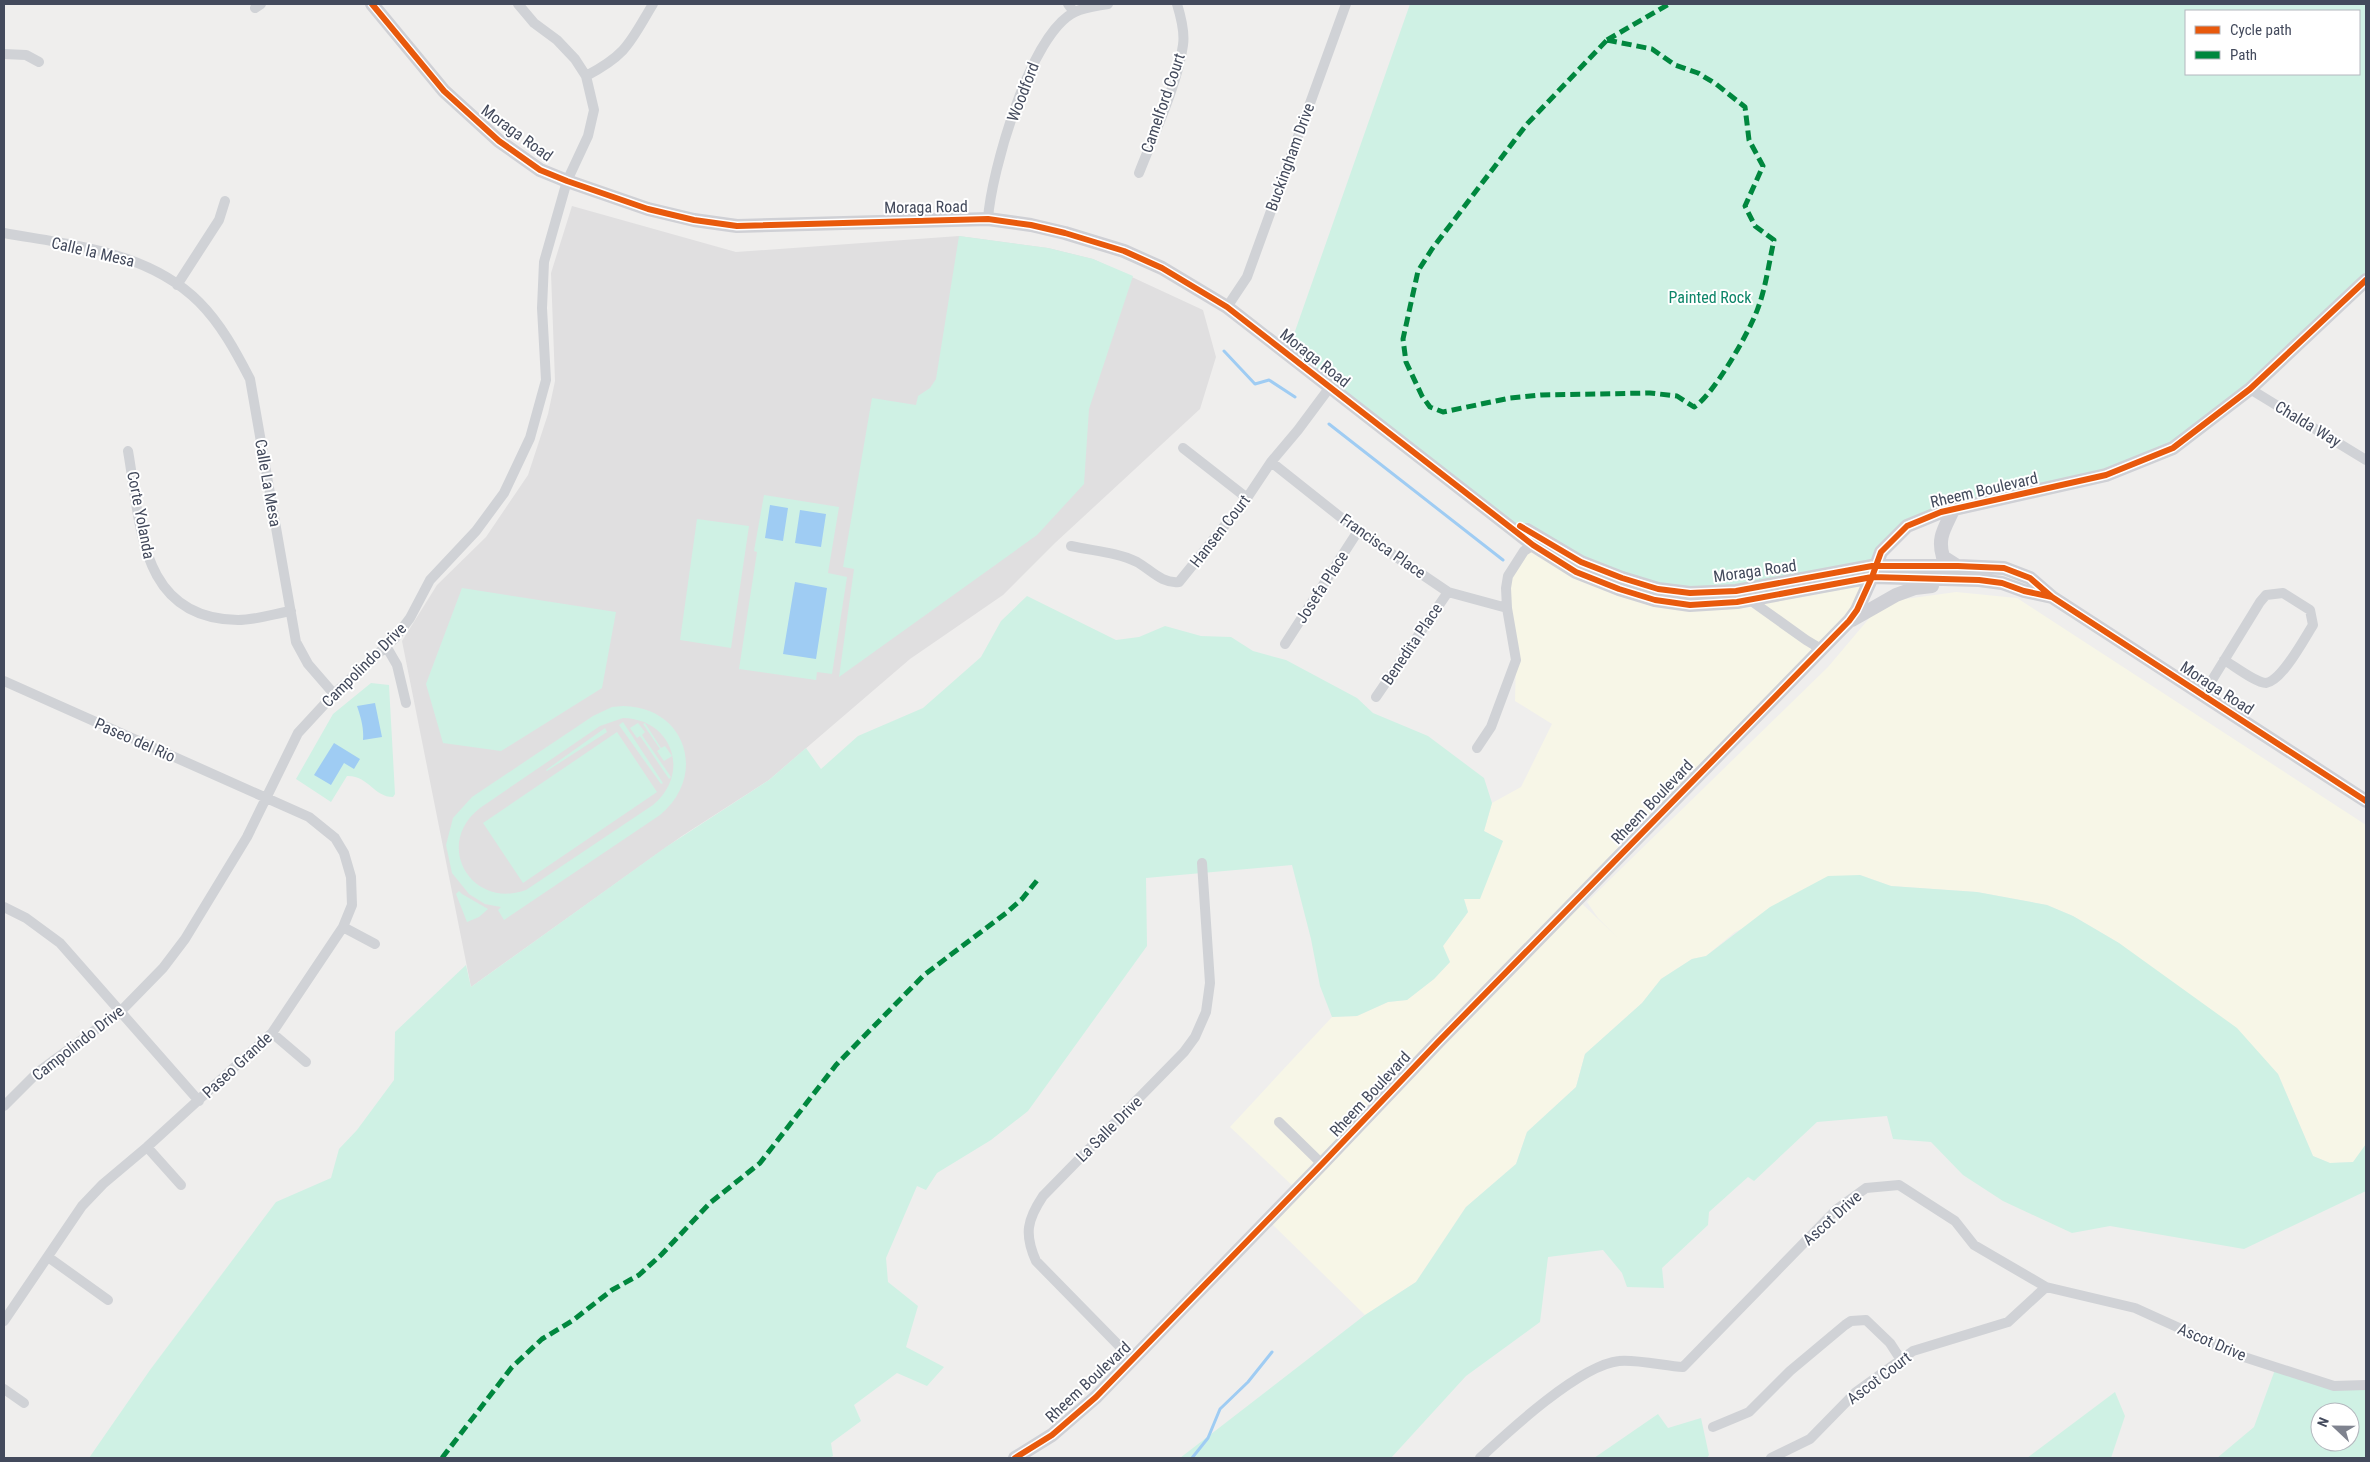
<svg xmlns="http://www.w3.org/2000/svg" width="2370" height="1462" font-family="'Roboto Condensed',sans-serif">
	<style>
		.commercial { fill: #f7f6e7 }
		.education { fill: #e0dfe0 }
		.green { fill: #cff1e4; fill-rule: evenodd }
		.water { fill: #9fccf3 }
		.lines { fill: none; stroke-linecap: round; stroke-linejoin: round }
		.stream { stroke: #9fccf3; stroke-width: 3 }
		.street { stroke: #d0d2d6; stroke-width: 10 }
		.secondary { stroke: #cfd0d5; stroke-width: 14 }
		.quiet { stroke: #00873e; stroke-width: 5; stroke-dasharray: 10 5; stroke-linecap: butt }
		.cycleway-casing { stroke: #fff; stroke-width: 9 }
		.cycleway { stroke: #e8590c; stroke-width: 6 }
		.labels { text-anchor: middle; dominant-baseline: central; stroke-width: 4; stroke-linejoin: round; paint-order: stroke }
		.street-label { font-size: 16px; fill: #434a5c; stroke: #fff }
		.park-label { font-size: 16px; fill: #0c8568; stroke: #fff }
	</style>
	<rect width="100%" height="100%" fill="#efeeed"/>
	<path class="commercial" d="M1524 551 1875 566 1857 610 1577 899 1617 937 1598 918 1587 902 1828 667 1883 602 1956 592 2017 598 2366 825V1144L2354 1162 2330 1163 2313 1156 2278 1074 2119 943 2073 916 2047 905 1977 892 1891 886 1860 875 1735 932 1706 956 1692 959 1661 979 1642 1003 1585 1054 1576 1087 1527 1132 1516 1164 1466 1207 1416 1282 1365 1315 1268 1220 1297 1190 1230 1127 1332 1017 1357 1016 1388 1002 1407 1000 1434 979 1450 962 1443 946 1468 912 1464 899 1503 841 1484 831 1492 803 1521 787 1552 724 1515 701 1516 660 1506 588Z"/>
	<path class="education" d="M572 206 736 252 959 236 1048 248 1093 259 1203 310 1216 357 1200 409 1055 543 1003 595 910 659 769 780 682 836 471 987 402 641 437 585 486 537 528 475 548 414 555 381 551 273Z"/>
	<path class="green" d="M1410 4H2366V280L2173 448 2106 475 1921 519 1875 566 1690 593 1581 562 1474 499 1287 354ZM2186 11H2359V74H2186Z
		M959 236 1048 248 1093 259 1133 276 1089 409 1084 484 1037 535 839 677 854 569 843 567 872 398 916 405 918 396 930 388 936 379Z
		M764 495 839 507 828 573 847 577 832 674 817 672 816 680 739 669 757 552 754 551Z
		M697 519 749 526 731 648 680 640Z
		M462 588 616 612 602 688 501 751 443 743 426 684Z
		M1027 596 1116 640 1139 637 1165 626 1201 636 1231 637 1253 651 1286 660 1357 698 1373 713 1428 736 1484 778 1492 803 1484 831 1503 841 1480 899H1464L1468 912 1443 946 1450 962 1434 979 1407 1000 1388 1002 1357 1016 1332 1017 1320 986 1311 939 1292 865 1146 878 1147 946 1028 1111 991 1140 937 1173 926 1190 917 1186 886 1258 888 1282 918 1306 906 1347 944 1367 927 1386 897 1373 854 1405 861 1421 831 1443 833 1456 829 1458H89L150 1370 276 1202 331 1178 339 1149 357 1130 394 1080 395 1032 466 965 471 987 666 847 769 780 806 748 821 769 858 736 923 708 981 657 1001 621Z
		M371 683 389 685 395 794 393 797C374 797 368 775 347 776L331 802 296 779 333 714Z
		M623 706C686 707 708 775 660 815L504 920 498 910 501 907 485 904 469 894 452 873 446 845 453 818 472 797 593 716 612 707ZM623 718C673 719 691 774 653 805L526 890C471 910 433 844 480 808L600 726Z
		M623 722 663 783 661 784 619 725Z
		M638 723 645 732 642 735 671 777 669 779 640 736 637 738 630 728Z
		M645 723 661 748 665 746 672 756 664 761 657 751 660 749 643 724Z
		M605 728 607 732 547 771 546 770Z
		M617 732 657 792 523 883 483 823Z
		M1860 875 1891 886 1977 892 2047 905 2073 916 2119 943 2237 1028 2278 1074 2313 1156 2330 1163 2353 1162 2366 1144V1191L2244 1249 2110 1226 2072 1233 2003 1201 1963 1175 1931 1142 1893 1139 1887 1116 1817 1122 1754 1181 1748 1177 1709 1212 1708 1225 1662 1268 1664 1288 1627 1287 1622 1273 1603 1250 1548 1257 1540 1322 1466 1376 1391 1458H1180L1365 1315 1416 1282 1466 1207 1516 1164 1527 1132 1576 1087 1585 1054 1642 1003 1661 979 1692 959 1706 956 1770 907 1828 876Z
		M459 891 462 894 488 909 479 917 467 922 456 894Z
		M2276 1367 2334 1386H2366V1458H2217L2254 1427ZM2320 1412H2350V1442H2320Z
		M2115 1392 2125 1416 2111 1458H2027Z
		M1658 1414 1668 1428 1701 1418 1709 1455 1707 1458H1594Z"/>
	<path class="water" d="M770 505 788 508 783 541 765 538Z
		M800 510 826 514 821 547 795 543Z
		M795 582 827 588 816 659 783 654Z
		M375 703 382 737 363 740C364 728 361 718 357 706Z
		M334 743 360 759 354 769 344 763 331 785 314 775Z"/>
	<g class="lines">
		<path class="stream" d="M1224 351 1255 384 1269 380 1295 397
			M1329 424 1503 560
			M1192 1458 1208 1438 1220 1409 1248 1382 1272 1352"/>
		<path class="street" d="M1068 4 1074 12
			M255 8 261 4
			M4 54 26 55 39 62
			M586 76C628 54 630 42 653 4
			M1139 173C1153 137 1178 83 1183 45 1185 32 1181 17 1177 4
			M988 219C991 173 1030 33 1075 12 1085 7 1098 6 1108 4
			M4 233C71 245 148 251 199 302 221 324 236 352 250 379L296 642 308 664 334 694
			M177 285 219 220 225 201
			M1227 307 1247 277 1346 4
			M2250 389 2366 460
			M1183 448 1247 498
			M128 451C141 524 139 619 238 620 255 620 274 614 291 611
			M1271 462 1358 531 1448 592 1507 608
			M1071 546C1093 551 1117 552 1137 562 1151 570 1162 584 1179 582L1247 498 1271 462 1298 430 1330 387
			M1750 600 1806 640 1821 649
			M1285 644 1358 531
			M386 646 397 665 406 703
			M4 681 309 817 335 838 344 853 351 877 352 905 343 927 272 1033 147 1147 103 1184 82 1206 4 1321
			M2202 695 2209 685 2260 602 2266 595 2283 593 2310 610 2313 625C2304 639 2282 681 2266 683 2256 683 2233 665 2224 660
			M1376 697 1448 592
			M1477 748 1491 727 1516 660 1507 608 1506 588 1508 576 1524 551 1533 545
			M4 907 26 918 60 943 199 1101
			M343 927 375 944
			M272 1033 306 1062
			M4 1106 38 1072 121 1011 163 968 185 939 247 837 298 733 334 694 395 638 410 618 430 580 476 531 504 493 530 438 546 380 542 308 544 262 567 181 588 136 594 110 586 76 575 59 557 40 534 23 518 4
			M1279 1122 1322 1164
			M147 1147 181 1185
			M48 1257 108 1300
			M1133 1360 1036 1261C1024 1234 1027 1220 1043 1196L1184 1052 1195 1037 1206 1012 1210 983 1202 863
			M4 1389 24 1403
			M1713 1427 1749 1412 1790 1371 1845 1325 1851 1321 1866 1320 1890 1343 1901 1360
			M1480 1458C1509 1431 1580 1365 1619 1361 1635 1359 1666 1366 1683 1367L1837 1209 1866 1188 1899 1185 1955 1221 1974 1245 2046 1287 2135 1308 2241 1356 2334 1386 2366 1385
			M1771 1458 1810 1439 1856 1392 1913 1351 2008 1322 2046 1287"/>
		<path class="secondary" d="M372 4 444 91 499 141 540 170 567 181 648 209 694 220 737 226 988 219 1031 225 1065 233 1124 251 1162 268 1227 307 1533 545 1576 572 1619 589 1655 600 1690 605 1737 602 1872 577 1979 580 2002 583 2024 591 2052 597
			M1953 510C1945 528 1937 537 1943 557L1957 566
			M1527 530 1581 562 1622 578 1658 589 1690 593 1736 591 1872 566H1958L2004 568 2030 578 2052 597 2366 801
			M1852 620 1896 595 1915 588 1932 586
			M1015 1458 1052 1435 1096 1397 1322 1164 1439 1041 1849 621 1857 610 1872 577 1881 552 1907 526 1941 512 2106 475 2173 448 2250 389 2366 280"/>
		<path class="quiet" d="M1607 40 1652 49 1675 65 1698 73 1716 84 1745 107 1749 140 1763 166 1745 206 1755 226 1774 240C1769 262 1766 287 1758 308 1750 331 1713 396 1694 407L1677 396 1650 393 1541 395 1510 398 1443 412 1430 407 1422 396 1406 362 1403 339 1418 271 1432 249 1527 124Z
			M1607 40 1669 4
			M442 1458 512 1367 542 1339 572 1321 612 1290 639 1275 661 1255 710 1203 760 1163 836 1065 924 975 1006 913 1022 899 1039 878"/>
		<defs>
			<path id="cycleway" d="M372 4 444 91 499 141 540 170 567 181 648 209 694 220 737 226 988 219 1031 225 1065 233 1124 251 1162 268 1227 307 1533 545 1576 572 1619 589 1655 600 1690 605 1737 602 1872 577 1979 580 2002 583 2024 591 2052 597
				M1520 526 1581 562 1622 578 1658 589 1690 593 1736 591 1872 566H1958L2004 568 2030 578 2052 597 2366 801
				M1015 1458 1052 1435 1096 1397 1322 1164 1439 1041 1849 621 1857 610 1872 577 1881 552 1907 526 1941 512 2106 475 2173 448 2250 389 2366 280"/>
		</defs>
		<use href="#cycleway" class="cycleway-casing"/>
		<use href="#cycleway" class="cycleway"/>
	</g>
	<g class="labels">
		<g class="street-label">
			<text transform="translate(1023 92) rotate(-69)">Woodford</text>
			<text transform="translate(1163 103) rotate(-71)">Camelford Court</text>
			<text transform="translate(517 133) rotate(36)">Moraga Road</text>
			<text transform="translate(1290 157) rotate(-70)">Buckingham Drive</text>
			<text transform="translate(926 207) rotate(-1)">Moraga Road</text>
			<text transform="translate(93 252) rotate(13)">Calle la Mesa</text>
			<text transform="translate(1315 358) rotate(38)">Moraga Road</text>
			<text transform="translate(2308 424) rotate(31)">Chalda Way</text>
			<text transform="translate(268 483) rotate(80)">Calle La Mesa</text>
			<text transform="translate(1984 490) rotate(-13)">Rheem Boulevard</text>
			<text transform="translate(141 515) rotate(79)">Corte Yolanda</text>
			<text transform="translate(1220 531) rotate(-52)">Hansen Court</text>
			<text transform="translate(1383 546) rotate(35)">Francisca Place</text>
			<text transform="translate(1755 571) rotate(-8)">Moraga Road</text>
			<text transform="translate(1322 587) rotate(-57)">Josefa Place</text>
			<text transform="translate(1412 644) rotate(-56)">Benedita Place</text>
			<text transform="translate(364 665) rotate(-45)">Campolindo Drive</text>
			<text transform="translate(2217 688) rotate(33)">Moraga Road</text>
			<text transform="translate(135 740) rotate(24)">Paseo del Rio</text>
			<text transform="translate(1652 802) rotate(-46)">Rheem Boulevard</text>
			<text transform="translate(78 1043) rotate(-38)">Campolindo Drive</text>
			<text transform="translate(237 1065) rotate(-43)">Paseo Grande</text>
			<text transform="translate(1370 1094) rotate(-47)">Rheem Boulevard</text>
			<text transform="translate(1109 1129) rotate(-45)">La Salle Drive</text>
			<text transform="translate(1832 1218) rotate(-42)">Ascot Drive</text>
			<text transform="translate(2212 1342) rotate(23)">Ascot Drive</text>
			<text transform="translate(1879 1378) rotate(-37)">Ascot Court</text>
			<text transform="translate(1088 1382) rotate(-43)">Rheem Boulevard</text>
		</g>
		<g class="park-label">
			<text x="1710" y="297">Painted Rock</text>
		</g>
	</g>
	<rect width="2370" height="1462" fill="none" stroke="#434a5c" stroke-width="10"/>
	<rect x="2185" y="10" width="175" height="65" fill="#ffffff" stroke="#b4b7be"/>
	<rect x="2195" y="26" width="25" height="8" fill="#e8590c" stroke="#b4b7be"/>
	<text x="2230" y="35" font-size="15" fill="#434a5c">Cycle path</text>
	<rect x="2195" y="51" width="25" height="8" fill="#00873e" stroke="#b4b7be"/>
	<text x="2230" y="60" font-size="15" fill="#434a5c">Path</text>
	<g transform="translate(2335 1427) rotate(292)"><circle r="24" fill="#ffffff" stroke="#b4b7be"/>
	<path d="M0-4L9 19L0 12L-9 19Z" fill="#7f838f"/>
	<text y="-8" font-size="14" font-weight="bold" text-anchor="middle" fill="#434a5c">N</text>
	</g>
</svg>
